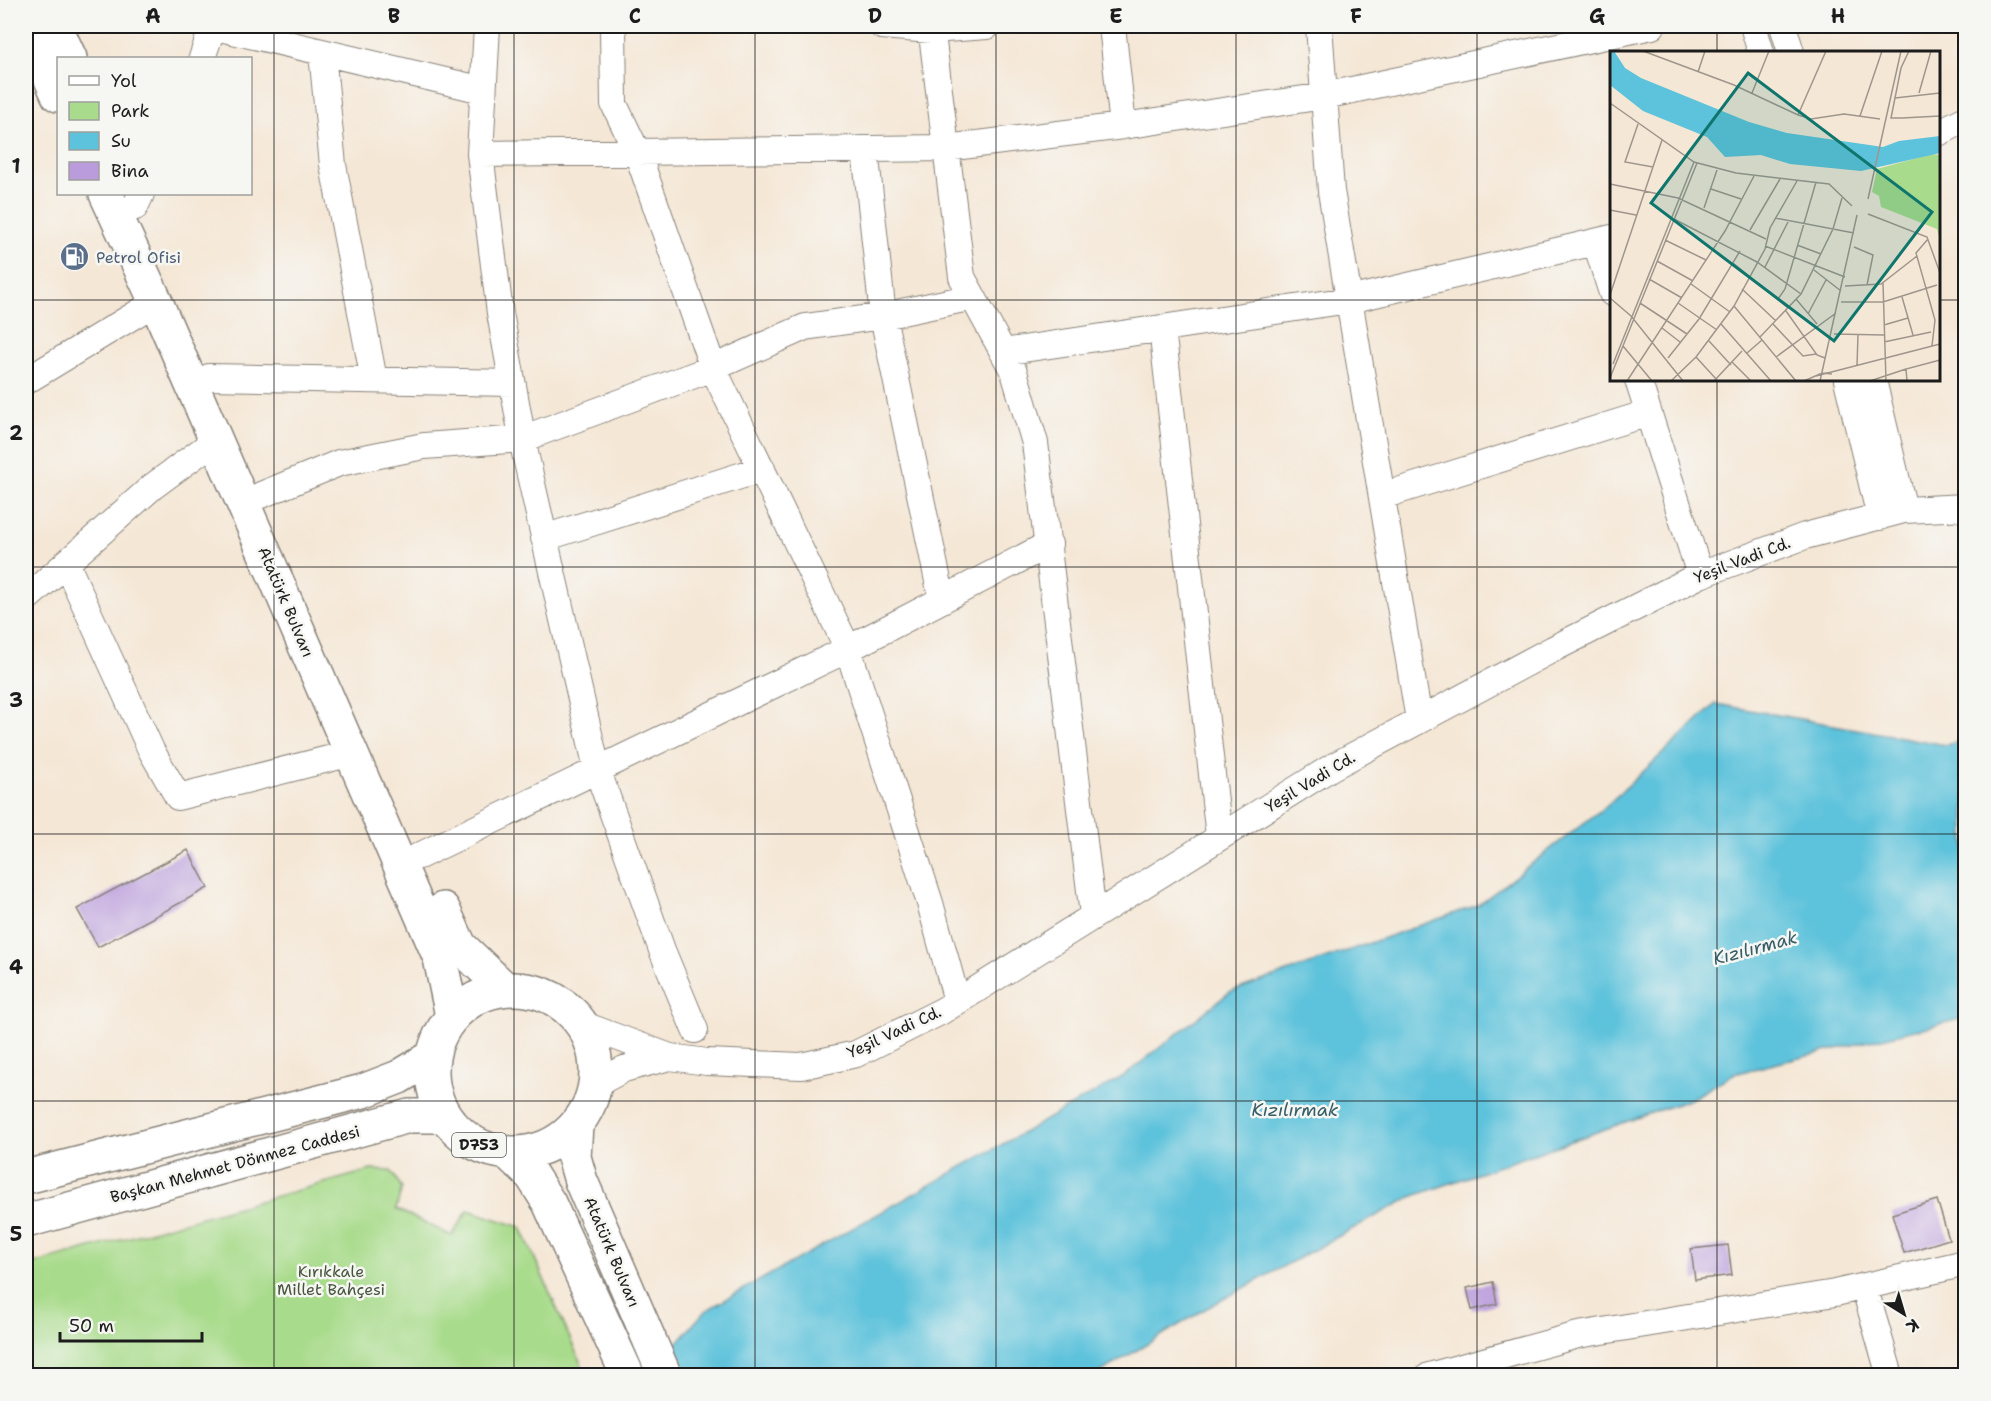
<svg xmlns="http://www.w3.org/2000/svg" width="1991" height="1401" font-family="'Shantell Sans',sans-serif">
	<style>
		.green { fill: #a8db8b; stroke: #627c54; stroke-width: 1.5 }
		.water { fill: #5dc2db; stroke: #3c6f7c; stroke-width: 1.5 }
		.building { fill: #ba9cdc }
		.lines { fill: none; stroke-linecap: round; stroke-linejoin: round }
		.minor-casing { stroke: #888279; stroke-width: 28 }
		.major-casing { stroke: #888279; stroke-width: 36 }
		.highway-casing { stroke: #888279; stroke-width: 36 }
		.minor { stroke: #fff; stroke-width: 26 }
		.major { stroke: #fff; stroke-width: 33 }
		.highway { stroke: #fff; stroke-width: 33 }
		.grid { fill: none; stroke: #1c1c1c; stroke-width: 1.5; stroke-opacity: 0.55 }
		.labels { text-anchor: middle; dominant-baseline: central; stroke-width: 5; stroke-linejoin: round; paint-order: stroke }
		.shield { fill: #f6f6f2; stroke: #5d5d5c; stroke-width: 1.5 }
		.shield-label { font-size: 15px; font-weight: bold; fill: #1c1c1c }
		.service-label { font-size: 16px; fill: #4e5e75; stroke: #f6f6f2; text-anchor: start }
		.street-label { font-size: 16px; fill: #1c1c1c; stroke: #f6f6f2 }
		.park-label { font-size: 16px; fill: #46553d; stroke: #f6f6f2 }
		.water-label { font-size: 18px; font-style: italic; fill: #365e68; stroke: #f6f6f2 }
		.inset-road { fill: none; stroke: #9e968c; stroke-width: 1.5 }
		.view { fill: #0f766e; fill-opacity: 0.15; stroke: #0f766e; stroke-width: 3 }
		.inset-edge { fill: none; stroke: #1c1c1c; stroke-width: 3 }
		.neatline { fill: none; stroke: #1c1c1c; stroke-width: 2 }
		.grid-label { font-size: 20px; text-anchor: middle; font-weight: bold; fill: #1c1c1c }
	</style>
	<rect width="100%" height="100%" fill="#f6f6f2"/>
	<filter id="ink" filterUnits="userSpaceOnUse"><feTurbulence type="fractalNoise" baseFrequency=".0167" numOctaves="2"/><feDisplacementMap in="SourceGraphic" scale="12" xChannelSelector="R" yChannelSelector="G"/><feConvolveMatrix kernelMatrix="1 2 1 2 8 2 1 2 1" color-interpolation-filters="sRGB"/></filter>
	<filter id="wash" filterUnits="userSpaceOnUse"><feTurbulence type="fractalNoise" baseFrequency=".008" numOctaves="4" result="noise"/><feDisplacementMap in="SourceGraphic" scale="24" xChannelSelector="R" yChannelSelector="G"/><feGaussianBlur stdDeviation="1.35" result="paint"/><feColorMatrix in="noise" values="0 0 0 0 0 0 0 0 0 0 0 0 0 0 0 0 0 1.4 0 .05"/><feComposite in="paint" operator="in"/></filter>
	<g filter="url(#wash)">
		<rect width="100%" height="100%" fill="#f5e7d6"/>
		<path class="green" d="M371 1170 391 1171 402 1188 396 1209 452 1236 468 1210 521 1227 586 1375H26V1266Z"/>
		<path class="water" d="M1716 704 1946 745 1965 740V1018L1733 1074 1691 1099 1411 1197 1207 1308 1096 1375 648 1376 705 1311 1124 1076 1230 992 1478 905 1606 806Z"/>
		<g id="blocks">
			<path class="building" d="M188 850 208 888 98 947 77 909Z
				M1937 1200 1949 1239 1904 1253 1892 1214Z
				M1728 1245 1732 1275 1695 1280 1691 1249Z
				M1493 1282 1497 1304 1472 1310 1467 1288Z"/>
		</g>
	</g>
	<g filter="url(#ink)">
		<use href="#blocks" fill-opacity="0" stroke="#888279" stroke-width="1.5"/>
		<g class="lines">
			<defs>
				<path id="minor" d="M212 26 483 90
					M487 26 480 154 500 313 525 453 597 769 662 950 695 1030
					M613 26 614 104 637 152 713 368 848 649 930 903 957 1001
					M882 26 931 30 987 26
					M931 26 962 277 1014 372 1035 443 1093 915
					M1112 26 1123 126
					M1319 26 1331 191 1419 720
					M1753 26 1761 52
					M1783 26 1791 52
					M322 53 333 165 374 380
					M202 58 213 26
					M1938 133 1966 119
					M865 149 883 316 942 600
					M480 154 946 148 1123 126 1324 96 1652 26
					M135 207 141 194
					M1596 243 1612 293
					M1162 328 1219 837
					M1003 352 1349 300 1612 238
					M209 377 512 383
					M1638 380 1700 575
					M1847 380 1880 517
					M1873 380 1904 510
					M26 381 156 302
					M261 495 339 463 424 446 522 439 713 368 805 327 883 316 973 297
					M1382 496 1648 413
					M544 538 762 469
					M66 563 151 750 178 797 352 753
					M26 599 152 487 216 440
					M419 856 848 649 1049 544
					M584 1025 670 1057 707 1062 801 1066 856 1054 942 1011 1332 767 1553 649 1700 575 1805 536 1904 510 1966 507
					M596 1084 624 1069 670 1057
					M1864 1286 1890 1376
					M1429 1376 1578 1335 1835 1293 1966 1263"/>
				<path id="major" d="M27 26 58 95
					M55 26 70 58
					M106 194 156 302 440 958 452 1016
					M443 909 460 946 505 989"/>
				<path id="highway" d="M432 1071a82 82 0 1 1 164 0a82 82 0 1 1-164 0Z
					M576 1125 574 1157 581 1181 665 1376
					M508 1153 532 1176 549 1203 628 1376
					M26 1177 363 1091 399 1077 432 1057
					M26 1221 409 1116H445"/>
			</defs>
			<use href="#minor" class="minor-casing"/>
			<use href="#major" class="major-casing"/>
			<use href="#highway" class="highway-casing"/>
			<use href="#minor" class="minor"/>
			<use href="#major" class="major"/>
			<use href="#highway" class="highway"/>
		</g>
	</g>
	<path class="grid" d="M274 26V1376M514 26V1376M755 26V1376M996 26V1376M1236 26V1376M1477 26V1376M1717 26V52M26 300H1612M1938 300H1966M1717 380V1376M26 567H1966M26 834H1966M26 1101H1966"/>
	<defs>
		<symbol id="fuel-disc" viewBox="-11 -11 22 22"><circle r="9.5" fill="#5c6f8a" stroke="#f6f6f2"/><path d="M-5.5-6h7V0h2V4h1.3V-2.5L3-4.5l.8-.8L6-3V5H2.5V1h-1V6h-7ZM-4.2-4.7v3.2H.2V-4.7Z" fill="#fff"/></symbol>
	</defs>
	<g fill-rule="evenodd">
		<use href="#fuel-disc" x="58" y="240" width="33" height="33"/>
	</g>
	<g class="labels">
		<rect class="shield" x="452" y="1133" width="54" height="24" rx="4.5"/>
		<g class="shield-label">
			<text x="479" y="1145">D753</text>
		</g>
		<g class="service-label">
			<text x="96" y="257">Petrol Ofisi</text>
		</g>
		<g class="street-label">
			<text transform="translate(1742 560) rotate(-21)">Yeşil Vadi Cd.</text>
			<text transform="translate(286 602) rotate(67)">Atatürk Bulvarı</text>
			<text transform="translate(1310 782) rotate(-31)">Yeşil Vadi Cd.</text>
			<text transform="translate(894 1032) rotate(-25)">Yeşil Vadi Cd.</text>
			<text transform="translate(235 1164) rotate(-15)">Başkan Mehmet Dönmez Caddesi</text>
			<text transform="translate(612 1252) rotate(67)">Atatürk Bulvarı</text>
		</g>
		<g class="park-label">
			<text x="331" y="1271">Kırıkkale<tspan x="331" dy="18">Millet Bahçesi</tspan></text>
		</g>
		<g class="water-label">
			<text transform="translate(1755 948) rotate(-15)">Kızılırmak</text>
			<text x="1295" y="1110">Kızılırmak</text>
		</g>
	</g>
	<g transform="translate(1610 51)">
		<rect width="330" height="330" fill="#f5e7d6"/>
		<path d="M322 103 330 104V189L327 178 271 156 269 145 262 141 267 118Z" fill="#a8db8b"/>
		<path d="M0 0H4L15 17 31 27 139 71 177 82 273 96 289 90 330 85V102L251 120 180 113 151 104 115 106 97 86 33 60 0 34Z" fill="#5dc2db"/>
		<path class="inset-road" d="M33 0 124 34 188 64 216 0M88 21 95 0M142 42 159 0M309 42 321 0M285 47 330 42M0 52 84 111 126 122 219 133 242 155M188 64 201 68 234 63 270 68M250 65 272 0M292 67 330 65M294 67H281L291 17 299 0M28 73 15 111 43 116M0 133 68 147 156 188M101 138 131 148M258 148 291 0M94 157 107 119M0 159 26 164M258 163 317 186 330 222M165 167 244 182M64 168 147 211 191 243M140 179 170 128M318 188 306 202 325 269 322 295M55 189 96 209M187 194 211 203M155 195 235 226M244 196 263 204 257 234M47 210 83 230M123 212 178 257M155 216 179 169M204 219 231 240M39 228 72 247M273 232 276 330M81 233 120 261M235 235 271 233 307 205M132 238 166 270M0 244 52 89M292 246 303 284M0 247 21 265 73 330M168 248 175 238 206 131M186 248 207 273M231 251H273L327 234M30 252 77 283M68 252 107 279M124 255 186 330M176 260 207 304 215 307M198 263 216 229M111 273 161 330M163 273 193 305 206 303M274 274 298 267M52 277 70 291M224 283 274 284M150 286 191 243 223 178 232 147M99 290 121 314M274 291 321 281M13 295 42 330M137 302 152 289M86 306 107 329M166 306 226 262M58 307 89 268 130 200M122 311 141 330M3 313 84 111M247 315 248 283M206 325 330 293M0 327 87 112M17 330 115 180 144 125M61 330 86 306 124 255 155 198 160 177 187 130M104 330 132 300M194 330 212 322 222 323M210 330 247 164M260 330 296 318M297 330 296 318 330 309"/>
		<path class="view" d="M138 22 322 161 224 290 41 152Z"/>
		<rect width="330" height="330" class="inset-edge"/>
	</g>
	<rect width="1991" height="1401" fill="none" stroke="#f6f6f2" stroke-width="66"/>
	<rect x="57" y="57" width="195" height="138" fill="#f6f6f2" stroke="#9f9f9c" stroke-width="1.5"/>
	<rect x="69" y="76" width="30" height="9" fill="#ffffff" stroke="#9f9f9c" stroke-width="1.5"/>
	<text x="111" y="87" font-size="18" fill="#1c1c1c">Yol</text>
	<rect x="69" y="102" width="30" height="18" fill="#a8db8b" stroke="#9f9f9c" stroke-width="1.5"/>
	<text x="111" y="117" font-size="18" fill="#1c1c1c">Park</text>
	<rect x="69" y="132" width="30" height="18" fill="#5dc2db" stroke="#9f9f9c" stroke-width="1.5"/>
	<text x="111" y="147" font-size="18" fill="#1c1c1c">Su</text>
	<rect x="69" y="162" width="30" height="18" fill="#ba9cdc" stroke="#9f9f9c" stroke-width="1.5"/>
	<text x="111" y="177" font-size="18" fill="#1c1c1c">Bina</text>
	<g transform="translate(1904 1314) rotate(143)" stroke="#f6f6f2" stroke-width="4.5" paint-order="stroke">
	<path d="M0-4.5L10 22L0 15L-10 22Z" fill="#1c1c1c"/>
	<text y="-9" font-size="16" font-weight="bold" text-anchor="middle" fill="#1c1c1c">K</text>
	</g>
	<path d="M60 1332v9h142v-9" fill="none" stroke="#1c1c1c" stroke-width="3"/>
	<text x="69" y="1332" font-size="18" fill="#1c1c1c" stroke="#f6f6f2" stroke-width="4.5" paint-order="stroke">50 m</text>
	<rect x="33" y="33" width="1925" height="1335" class="neatline"/>
	<g class="grid-label">
		<text x="153" y="23">A</text>
		<text x="394" y="23">B</text>
		<text x="635" y="23">C</text>
		<text x="875" y="23">D</text>
		<text x="1116" y="23">E</text>
		<text x="1356" y="23">F</text>
		<text x="1597" y="23">G</text>
		<text x="1838" y="23">H</text>
		<text x="16" y="173">1</text>
		<text x="16" y="440">2</text>
		<text x="16" y="707">3</text>
		<text x="16" y="974">4</text>
		<text x="16" y="1241">5</text>
	</g>
</svg>
